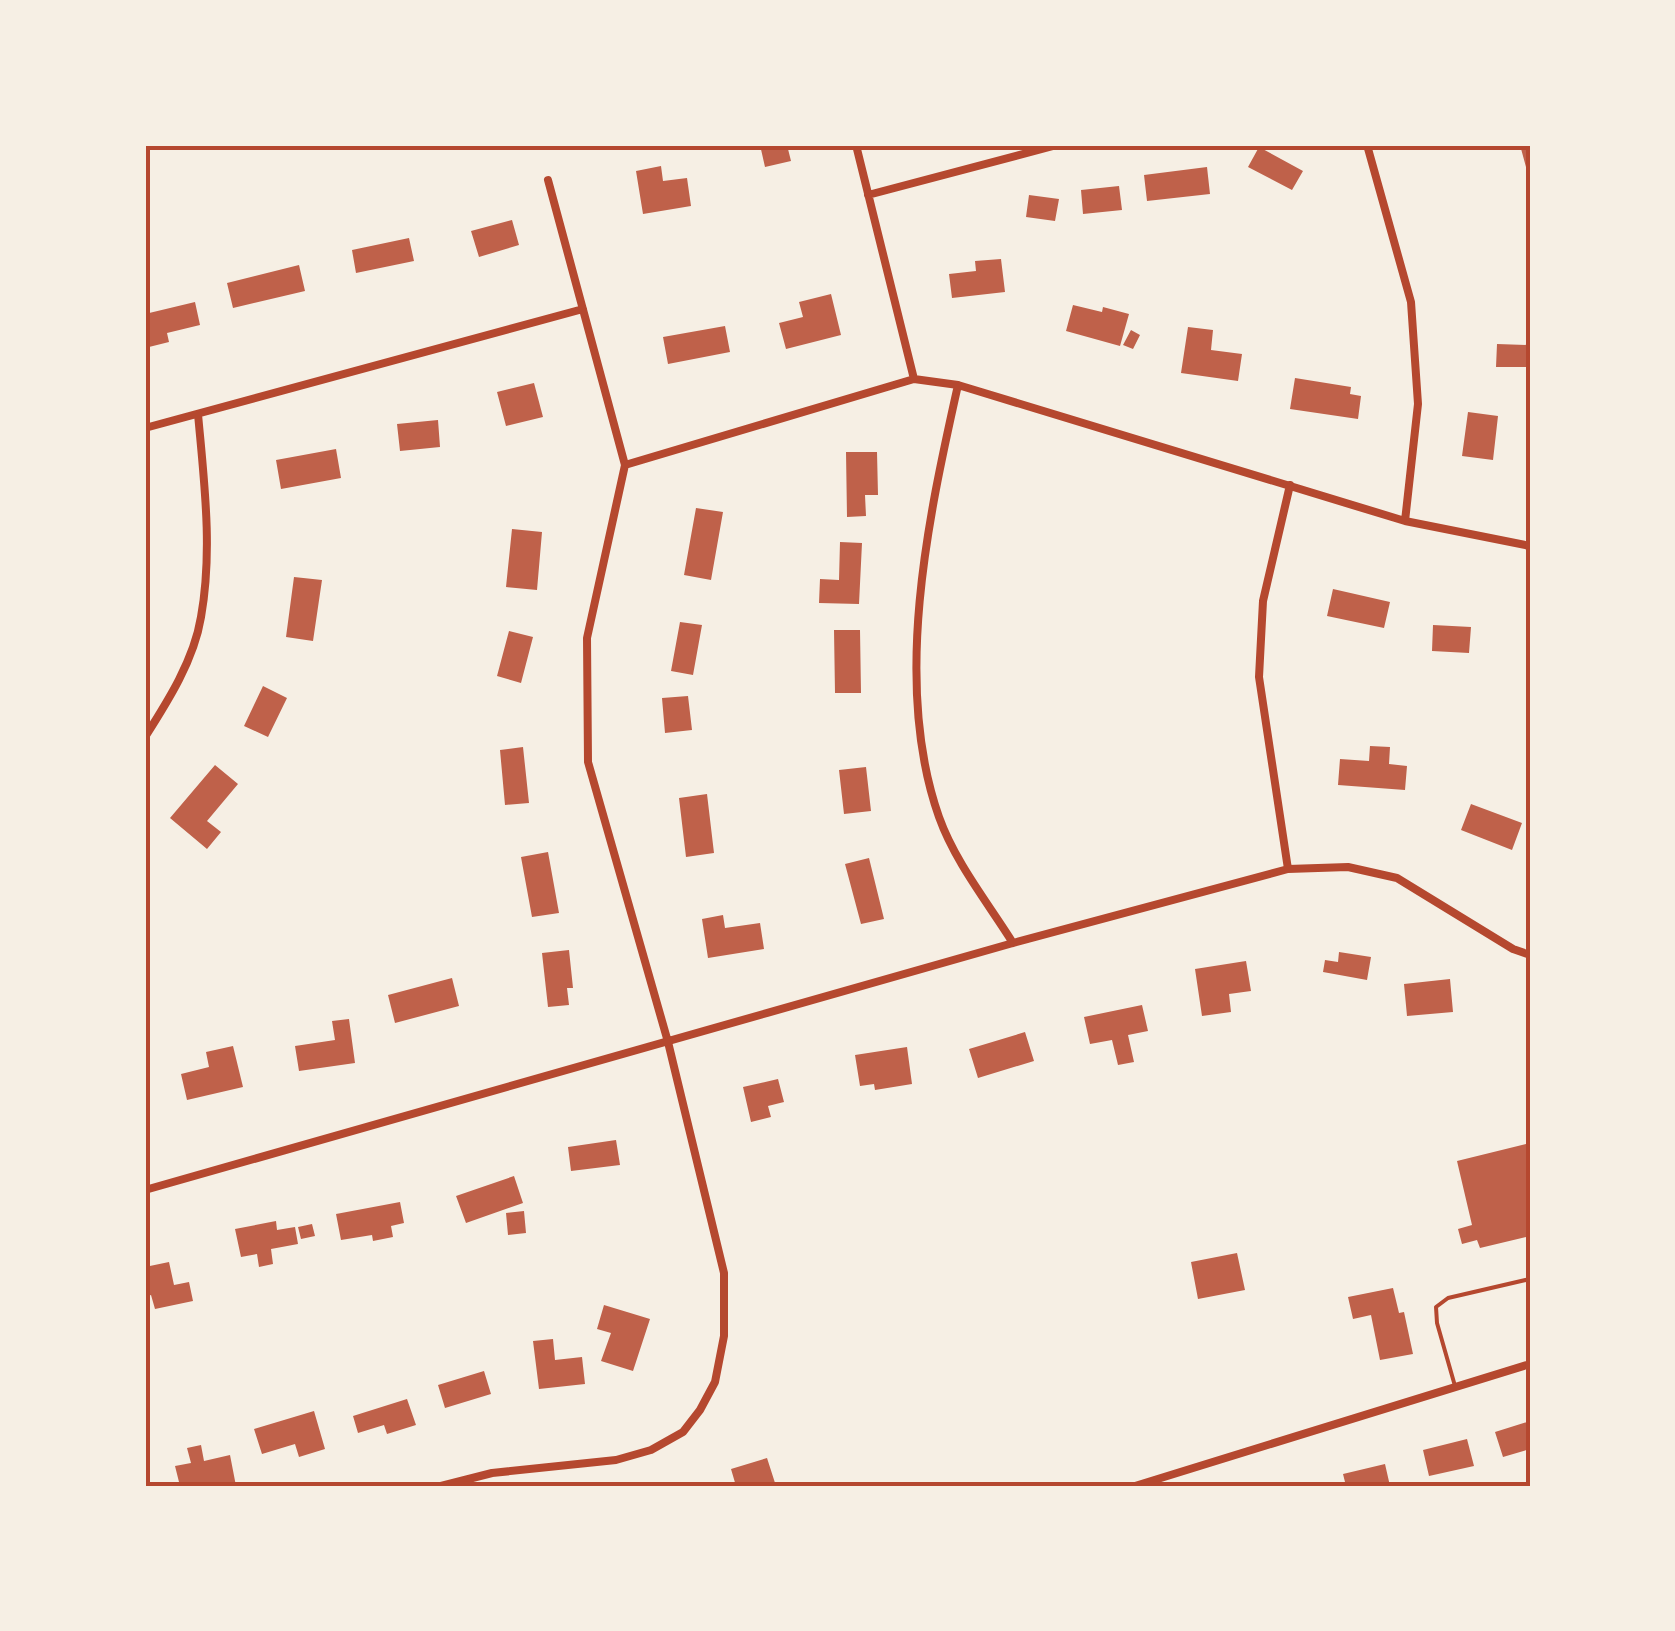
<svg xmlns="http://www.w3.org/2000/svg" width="1675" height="1631" font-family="'PT Sans',sans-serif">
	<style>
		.building { fill: #bf614a }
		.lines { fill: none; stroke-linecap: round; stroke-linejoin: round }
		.service { stroke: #b5482f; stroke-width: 4 }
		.minor { stroke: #b5482f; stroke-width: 8 }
		.neatline { fill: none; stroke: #b5482f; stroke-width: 4 }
	</style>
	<rect width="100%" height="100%" fill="#f6efe4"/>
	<path class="building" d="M760 145H787L791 161 765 167Z
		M1520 145H1530V178H1529Z
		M1259 147 1303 171 1292 190 1248 167Z
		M661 166 663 181 687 178 691 206 643 214 636 171Z
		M1207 167 1210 194 1147 201 1144 175Z
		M1119 186 1122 210 1083 214 1081 190Z
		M1029 195 1059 199 1055 221 1026 217Z
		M512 220 519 245 479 257 471 231Z
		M409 238 414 261 356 273 352 250Z
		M1001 259 1005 292 952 298 949 274 976 271 975 261Z
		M299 265 305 291 233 308 227 283Z
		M831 294 841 335 786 349 779 323 803 317 799 302Z
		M195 302 200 325 167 333 169 342 145 348V314Z
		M1073 305 1102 312 1103 307 1129 314 1120 346 1066 331Z
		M725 326 730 352 668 364 663 337Z
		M1188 327 1213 330 1211 350 1242 354 1238 381 1181 373Z
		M1131 330 1140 335 1133 349 1123 345Z
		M1497 344 1528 345V367H1496Z
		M1295 378 1351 387 1350 394 1361 396 1358 419 1290 409Z
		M534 383 543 417 506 426 497 392Z
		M1468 412 1498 416 1493 460 1462 456Z
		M438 420 440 447 400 451 397 424Z
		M336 449 341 478 281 489 276 460Z
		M846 452H877L878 495H865L866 516 847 517Z
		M696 508 723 512 711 580 684 575Z
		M512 529 542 532 537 590 506 587Z
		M840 542 862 543 859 604 819 603 820 579 839 580Z
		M294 577 322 580 313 641 286 637Z
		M1333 589 1390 602 1384 628 1327 616Z
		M680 622 702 625 693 675 671 671Z
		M1433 625 1471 627 1469 653 1432 651Z
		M834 630H860L861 693H835Z
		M509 631 533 637 521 683 497 676Z
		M263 686 287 698 268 737 244 726Z
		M688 696 692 730 665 733 662 698Z
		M1370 746 1390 747 1389 764 1407 766 1405 790 1338 785 1340 759 1369 761Z
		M523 747 529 803 505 805 500 750Z
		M215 765 238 784 207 821 221 832 207 849 170 818Z
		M866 767 871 811 844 814 839 770Z
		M707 794 714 853 686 857 679 798Z
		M1471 804 1522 823 1512 850 1461 830Z
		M548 852 559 913 532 917 521 857Z
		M869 858 884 919 861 924 845 864Z
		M723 915 725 928 760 923 764 949 708 958 702 919Z
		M569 950 573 988H567L569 1005 548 1007 542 953Z
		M1339 952 1371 957 1367 980 1323 972 1325 960 1338 962Z
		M1246 961 1251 991 1229 994 1231 1012 1202 1016 1195 969Z
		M452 978 459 1006 395 1023 388 995Z
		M1450 979 1453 1012 1407 1016 1404 984Z
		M1142 1005 1148 1031 1128 1035 1134 1062 1118 1065 1112 1040 1090 1044 1084 1017Z
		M349 1019 355 1063 299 1071 295 1046 335 1040 332 1021Z
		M1025 1032 1034 1061 978 1078 969 1049Z
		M233 1046 243 1087 187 1100 181 1074 209 1067 206 1052Z
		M907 1047 912 1084 875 1090 874 1084 860 1086 855 1055Z
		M778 1079 784 1102 768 1106 771 1117 751 1122 743 1087Z
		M616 1140 620 1165 571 1171 568 1147Z
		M1530 1143V1236L1480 1248 1477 1240 1462 1244 1458 1229 1472 1225 1457 1161Z
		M514 1176 523 1203 466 1223 456 1196Z
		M400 1202 404 1223 391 1226 393 1237 373 1241 372 1235 341 1240 336 1214Z
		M524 1211 526 1233 508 1235 506 1213Z
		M276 1221 277 1230 295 1227 298 1244 271 1249 273 1264 259 1267 257 1254 241 1257 235 1229Z
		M312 1224 315 1236 301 1239 298 1227Z
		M1237 1253 1245 1290 1198 1299 1191 1262Z
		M169 1262 174 1285 189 1282 193 1301 155 1309 151 1295 145 1297V1267Z
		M1393 1288 1399 1313 1404 1312 1413 1354 1380 1360 1371 1315 1353 1319 1348 1297Z
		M604 1305 650 1319 633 1371 601 1361 611 1333 597 1329Z
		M553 1339 555 1360 582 1357 585 1384 539 1389 533 1341Z
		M484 1371 491 1394 445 1408 438 1385Z
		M407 1399 416 1425 387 1434 384 1425 358 1433 353 1416Z
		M314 1411 325 1449 299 1457 295 1444 262 1454 254 1429Z
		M1530 1421V1449L1503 1457 1495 1432Z
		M1467 1439 1474 1466 1429 1476 1423 1450Z
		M201 1445 204 1461 230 1455 236 1486H180L175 1466 191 1463 187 1448Z
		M767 1458 776 1486H736L731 1469Z
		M1385 1464 1390 1486H1346L1343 1474Z"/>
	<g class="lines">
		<path class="service" d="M1455 1386 1437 1323 1436 1307 1448 1298 1530 1279"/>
		<path class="minor" d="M856 145 914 379
			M1367 145 1411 302 1418 404 1405 521
			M868 195 1057 145
			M958 385C928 519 892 684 939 817 955 862 988 903 1013 943
			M145 428 583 309
			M625 465 914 379 958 385 1405 521 1530 546
			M145 737C168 701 194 660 201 617 213 550 204 481 198 414
			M1288 869 1259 677 1263 601 1290 485
			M145 1190 1013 943 1288 869 1348 867 1397 878 1513 949 1530 955
			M441 1486 492 1473 616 1460 651 1450 683 1432 700 1410 715 1382 724 1336V1273L668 1042 588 762 587 638 625 465 548 180
			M1135 1486 1530 1364"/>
	</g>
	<rect width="1675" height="1631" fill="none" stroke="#f6efe4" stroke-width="295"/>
	<rect x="148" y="148" width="1380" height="1336" class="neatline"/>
</svg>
